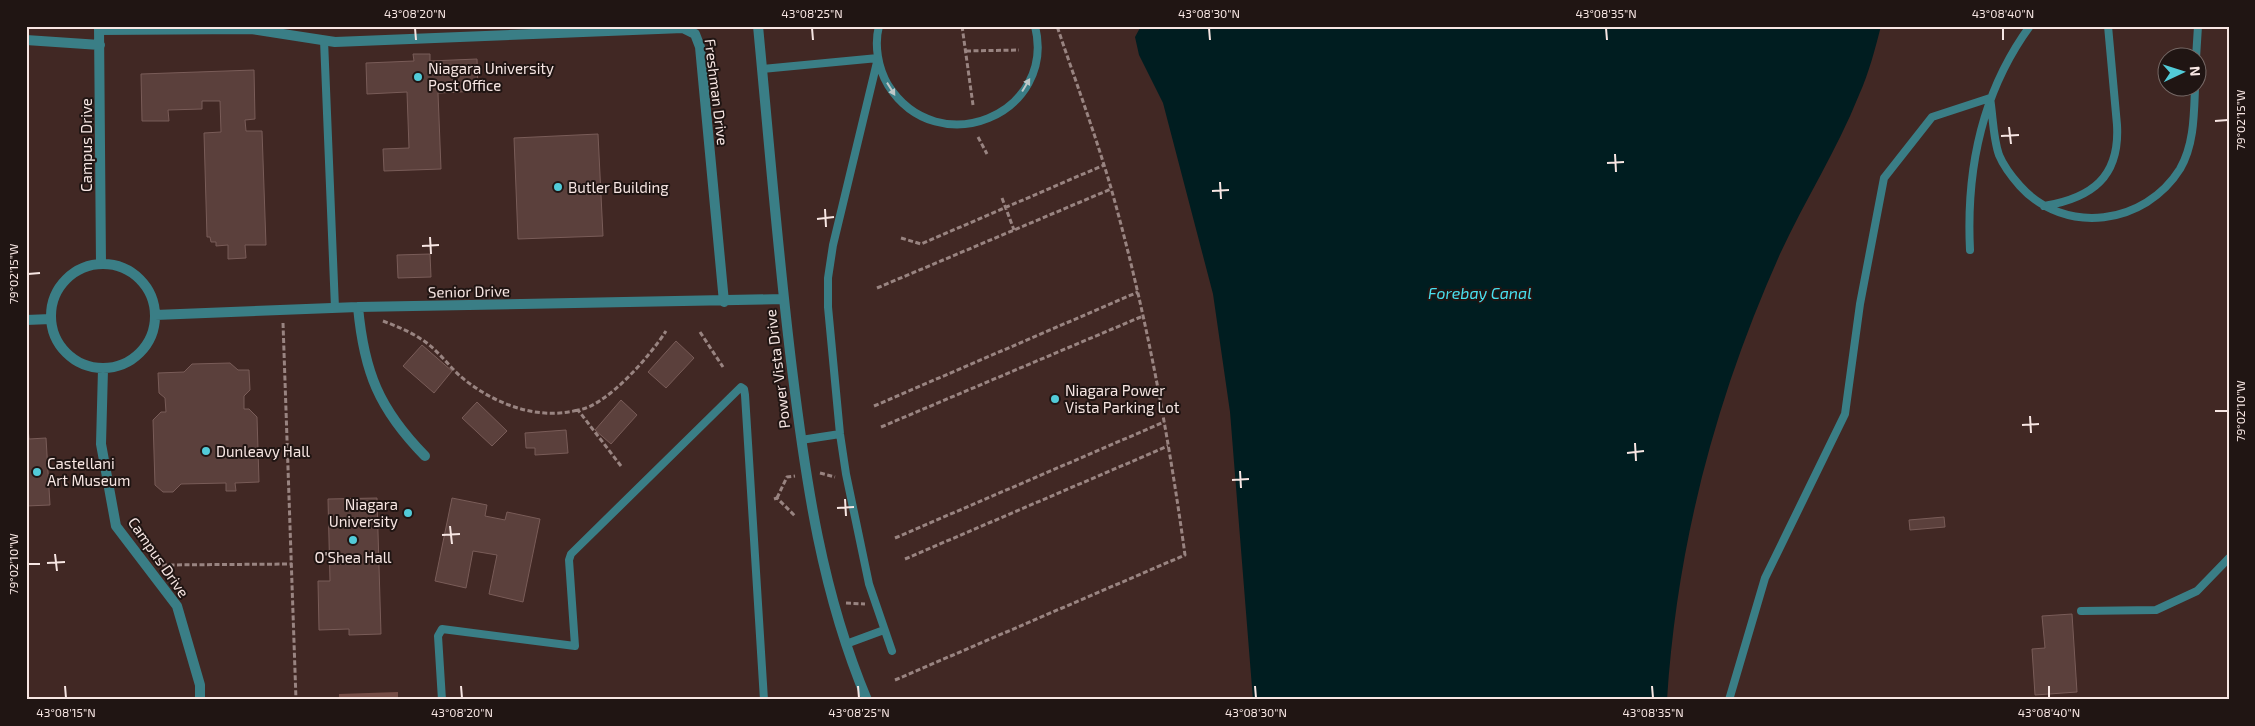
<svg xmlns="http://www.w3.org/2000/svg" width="2255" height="726" font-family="'Exo 2',sans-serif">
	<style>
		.green { fill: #764e47 }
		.water { fill: #001d20 }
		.building { fill: #5b403c; stroke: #795c58 }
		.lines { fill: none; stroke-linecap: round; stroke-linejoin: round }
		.path { stroke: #998481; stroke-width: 3; stroke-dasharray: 5 2.5; stroke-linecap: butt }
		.lane { stroke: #3a7e86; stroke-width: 8 }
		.street { stroke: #3a7e86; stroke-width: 10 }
		.oneway { fill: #bec7c7 }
		.ticks { fill: none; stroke: #f7e6e3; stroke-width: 2 }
		.poi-dot { fill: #52cbd8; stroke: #201513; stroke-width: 2 }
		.labels { text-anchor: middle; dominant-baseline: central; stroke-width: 4; stroke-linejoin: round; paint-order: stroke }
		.poi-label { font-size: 15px; fill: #f7e6e3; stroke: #201513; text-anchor: start }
		.street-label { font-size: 15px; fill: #f7e6e3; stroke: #201513 }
		.water-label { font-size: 16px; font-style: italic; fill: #49dfee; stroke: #201513 }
		.neatline { fill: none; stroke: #f7e6e3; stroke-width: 2 }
		.ticks-label { font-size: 12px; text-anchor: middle; fill: #f7e6e3 }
	</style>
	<rect width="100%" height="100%" fill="#412824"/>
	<path class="green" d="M398 692V700H339V694Z"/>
	<path class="water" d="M1141 26H1881C1875 49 1869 73 1859 95 1837 150 1805 200 1780 254 1716 397 1677 544 1667 700H1253L1230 412 1213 294 1163 103 1139 55 1135 37Z"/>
	<path class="building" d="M413 54H430V61L477 59 478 91 438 93 441 169 384 171 383 149 409 148 407 92 367 94 366 63 414 61Z
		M254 70 255 119 245 120 246 131H262L266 245H245L246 258 228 259V245L216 246V242H211L210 237H207L204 133 221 132 220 101H202V109L168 110 169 121H142L141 74Z
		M598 134 603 236 518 239 514 138Z
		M430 254 431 277 398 278 397 255Z
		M676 341 694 358 666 388 648 372Z
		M422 345 452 371 434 393 403 366Z
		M230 363 238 370H249L250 390 244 396V409H249L257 417 259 482 235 483 236 491H226V483L181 484 173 492H163L155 485 153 420 161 412H166L165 398 159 393 158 373 184 372 192 364Z
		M621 400 637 415 611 444 595 430Z
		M477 402 507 431 492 446 462 418Z
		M26 405 29 439 46 438 50 505 26 506Z
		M566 430 568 453 535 455V448H526L525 433Z
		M377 498 381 634 349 635V629L319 630 318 581H330L328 499Z
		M452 498 487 505 485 516 505 520 507 512 540 519 523 602 489 594 497 555 473 551 466 588 435 581Z
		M1944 517 1945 527 1910 530 1909 520Z
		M2072 614 2077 692 2035 695 2032 649 2045 648 2042 616Z"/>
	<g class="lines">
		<path class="path" d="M962 26 973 105
			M966 51 1019 50
			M978 137 987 154
			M1002 198 1014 230
			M901 238 921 244 1104 165
			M877 288 1111 189
			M383 321C396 326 409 331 421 339 437 349 447 364 460 376 492 403 536 421 578 410
			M283 323 296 700
			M700 332 723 367
			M874 406 1138 292
			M881 427 1143 316
			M621 466 578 410C607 406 650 356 666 331
			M820 473 835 477
			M777 498 787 477 795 476
			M774 499 777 498 796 517
			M895 538 1164 422
			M905 559 1168 446
			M162 565 292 564
			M846 603 865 604
			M895 680 1185 555C1168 431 1145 308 1111 188 1095 133 1075 80 1057 26"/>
		<path class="lane" d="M879 26C874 45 878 68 888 85 938 164 1057 114 1035 26
			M324 40 335 308
			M2196 58 2198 26
			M762 69 878 58 833 245 828 278V307L840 434 846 474 869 584 892 651
			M2044 206C2092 198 2120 177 2117 125L2108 26
			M1970 250C1966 169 1981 93 2030 26
			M801 440 840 434
			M2081 611 2156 610 2197 591 2229 558
			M846 644 884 630
			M442 700 438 636 442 629 575 646 569 560 571 554 741 387 744 389 745 395 764 700
			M1729 700 1765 578 1845 414 1860 304 1884 178 1932 117 1990 98C1993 116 1993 138 1999 155 2004 167 2012 177 2020 186 2065 236 2145 225 2180 169 2194 145 2194 115 2195 88"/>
		<path class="street" d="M99 26 101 264
			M758 26C769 141 778 255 792 369 806 483 822 593 867 700
			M99 30 251 29 335 42 683 28 695 34 700 47 724 302
			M26 40 100 45
			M51 316a52 52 0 1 1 104 0a52 52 0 1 1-104 0Z
			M358 307C364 372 379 409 425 456
			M155 315 358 307 784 299
			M26 320 51 319
			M103 369 101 444 116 526 177 606 200 685V700"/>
	</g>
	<defs><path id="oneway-solid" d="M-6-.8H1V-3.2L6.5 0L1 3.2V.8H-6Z" transform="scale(1.25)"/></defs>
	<g class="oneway">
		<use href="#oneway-solid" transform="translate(1026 85) rotate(-59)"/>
		<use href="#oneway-solid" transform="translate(891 89) rotate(58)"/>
	</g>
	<path class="ticks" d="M415 28 416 40M812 28 813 40M1209 28 1210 40M1606 28 1607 40M2003 28V40M2215 121 2228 120M2009 127 2011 144M2001 136 2019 135M1615 154 1616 172M1607 163 1624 162M1220 182 1221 199M1212 191 1229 190M825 209 826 227M817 219 834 217M430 237 431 254M422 246 439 245M28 274 40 273M2215 411H2228M2030 416 2031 433M2022 425 2039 424M1635 443 1636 461M1627 453 1644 451M1240 471 1241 488M1232 480 1249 479M845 499 846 516M837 508 854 507M450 526 452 544M442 535 460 534M55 554 57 571M47 563 65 562M28 564H40M65 686 66 698M461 686 462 698M858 686 859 698M1255 686 1256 698M1652 686 1653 698M2049 686V698"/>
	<g class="poi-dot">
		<circle cx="418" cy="77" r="5"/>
		<circle cx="558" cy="187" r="5"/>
		<circle cx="1055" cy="399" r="5"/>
		<circle cx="206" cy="451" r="5"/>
		<circle cx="37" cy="472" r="5"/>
		<circle cx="408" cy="513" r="5"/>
		<circle cx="353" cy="540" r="5"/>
	</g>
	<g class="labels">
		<g class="poi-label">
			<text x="428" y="68">Niagara University<tspan x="428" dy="17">Post Office</tspan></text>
			<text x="568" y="187">Butler Building</text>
			<text x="1065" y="390">Niagara Power<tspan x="1065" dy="17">Vista Parking Lot</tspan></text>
			<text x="216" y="451">Dunleavy Hall</text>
			<text x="47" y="463">Castellani<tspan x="47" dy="17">Art Museum</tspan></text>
			<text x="398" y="504" text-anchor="end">Niagara<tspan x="398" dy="17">University</tspan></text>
			<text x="353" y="557" text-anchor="middle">O'Shea Hall</text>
		</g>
		<g class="street-label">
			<text transform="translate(717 92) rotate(83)">Freshman Drive</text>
			<text transform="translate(86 145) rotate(-90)">Campus Drive</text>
			<text transform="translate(469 291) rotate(-1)">Senior Drive</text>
			<text transform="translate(777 369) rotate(-97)">Power Vista Drive</text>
			<text transform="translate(159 557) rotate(55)">Campus Drive</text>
		</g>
		<g class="water-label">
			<text x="1480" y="292">Forebay Canal</text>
		</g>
	</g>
	<rect width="2255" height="726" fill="none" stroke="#201513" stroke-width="55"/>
	<g transform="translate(2182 72) rotate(86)"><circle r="24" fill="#201513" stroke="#766966"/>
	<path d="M0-4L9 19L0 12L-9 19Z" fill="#52cbd8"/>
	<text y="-8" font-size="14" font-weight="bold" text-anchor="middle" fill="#f7e6e3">N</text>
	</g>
	<rect x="28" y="28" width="2200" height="670" class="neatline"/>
	<g class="ticks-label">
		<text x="415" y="18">43°08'20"N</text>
		<text x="812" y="18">43°08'25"N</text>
		<text x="1209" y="18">43°08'30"N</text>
		<text x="1606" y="18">43°08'35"N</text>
		<text x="2003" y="18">43°08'40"N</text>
		<text transform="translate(2241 120) rotate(-90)" y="4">79°02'15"W</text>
		<text transform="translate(14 274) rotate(-90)" y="4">79°02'15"W</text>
		<text transform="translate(2241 411) rotate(-90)" y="4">79°02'10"W</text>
		<text transform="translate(14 564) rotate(-90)" y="4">79°02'10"W</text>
		<text x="66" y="717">43°08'15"N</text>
		<text x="462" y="717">43°08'20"N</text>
		<text x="859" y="717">43°08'25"N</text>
		<text x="1256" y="717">43°08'30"N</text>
		<text x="1653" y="717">43°08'35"N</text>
		<text x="2049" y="717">43°08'40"N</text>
	</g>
</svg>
